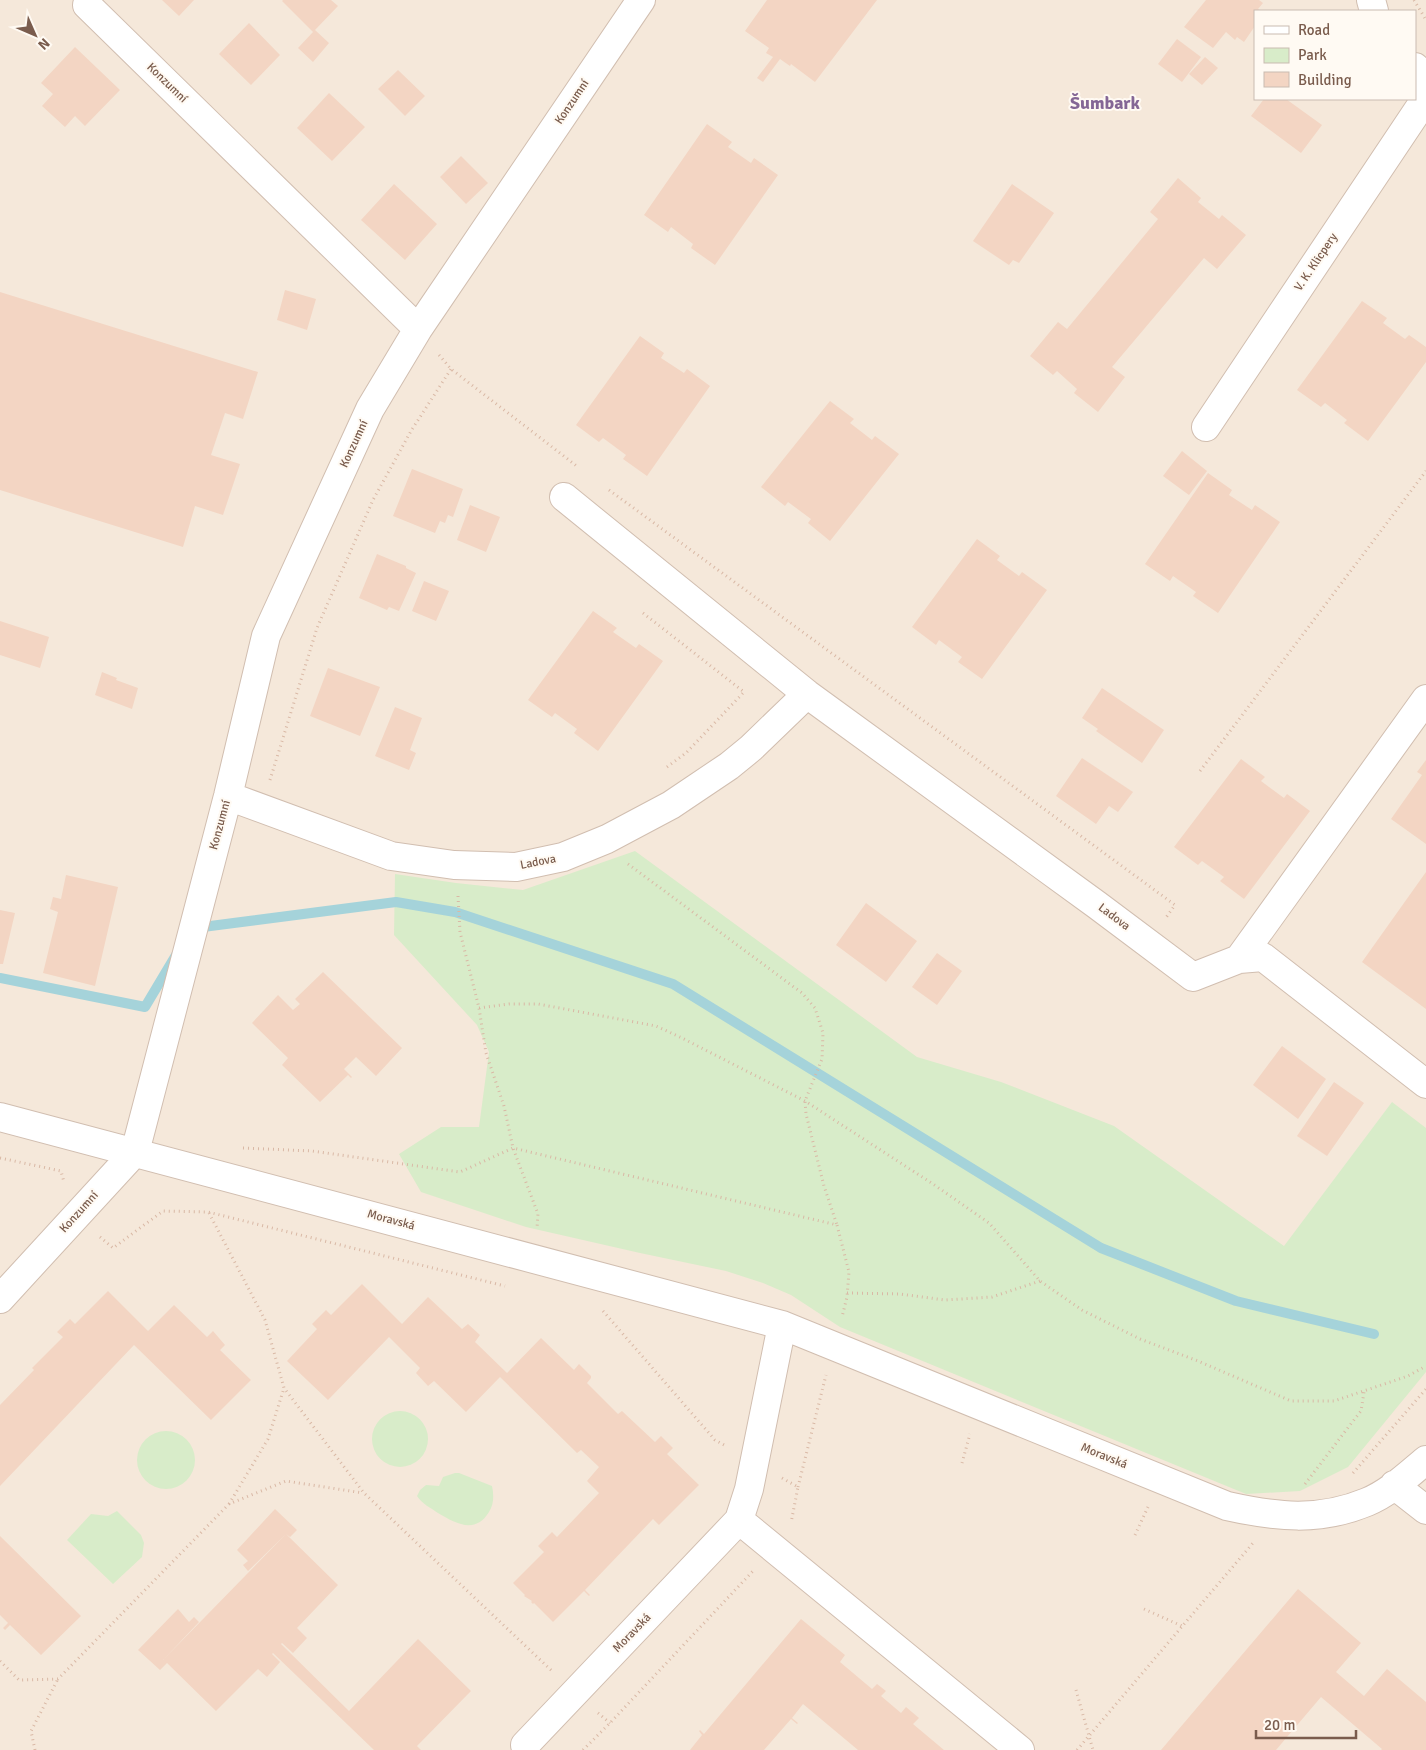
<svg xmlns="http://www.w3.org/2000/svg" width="1426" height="1750" font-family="Signika,sans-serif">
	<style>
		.residential { fill: #f5e8da; fill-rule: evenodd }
		.green { fill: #d8ecc9 }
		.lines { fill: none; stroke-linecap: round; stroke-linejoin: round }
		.stream { stroke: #a5d3da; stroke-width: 10 }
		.building { fill: #f3d5c3 }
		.street-casing { stroke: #d1beb0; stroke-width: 30 }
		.path { stroke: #d9b8a5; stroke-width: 3; stroke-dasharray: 1 4; stroke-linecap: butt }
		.street { stroke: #fff; stroke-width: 28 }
		.labels { text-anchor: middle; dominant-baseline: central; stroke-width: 4; stroke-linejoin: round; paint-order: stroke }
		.street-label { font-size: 12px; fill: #7a5c4d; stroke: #fffaf3 }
		.district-label { font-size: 18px; font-weight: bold; fill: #846695; stroke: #fffaf3 }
	</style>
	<rect width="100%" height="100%" fill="#fdf6ec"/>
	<path class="residential" d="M0 0H1426V1750H0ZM1255 11H1415V99H1255Z"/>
	<path class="green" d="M635 851 917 1057 1001 1082 1114 1126 1284 1246 1392 1102 1426 1128V1372L1348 1467 1300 1491 1246 1494 840 1327 791 1295 763 1283 726 1271 640 1253 526 1227 421 1192 399 1154 441 1127H479L489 1052 477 1025 394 935 395 874 456 883 523 890Z
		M372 1439a28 28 0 1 1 56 0a28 28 0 1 1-56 0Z
		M137 1460a29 29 0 1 1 58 0a29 29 0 1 1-58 0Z
		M455 1473H459L492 1486C494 1495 494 1504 489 1512 475 1535 455 1523 438 1513 431 1508 422 1504 417 1496L420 1490 426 1485 439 1486 443 1477Z
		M117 1511 141 1535 144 1543 142 1557 113 1584 67 1540 91 1514 108 1516Z"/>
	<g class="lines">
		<path class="stream" d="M195 928 396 902 455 912 673 984 1101 1248 1236 1301 1374 1334
			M0 978 145 1007 176 955"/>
	</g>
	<path class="building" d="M162 0H194L179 16Z
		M283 0H331L338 6 315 30 329 43 313 62 298 48 313 32 282 1Z
		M767 0H877L815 82 791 64 790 66 780 59 763 82 757 78 773 57 766 53 769 48 745 31Z
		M1206 0H1259L1263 3 1258 9 1262 11H1255V26L1244 42 1237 37 1235 40 1226 32 1213 48 1184 27Z
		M249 23 280 55 251 85 219 54Z
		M1177 39 1201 57 1182 82 1158 64Z
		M75 47 120 90 85 126 75 116 65 127 42 106 53 94 41 83Z
		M1205 57 1218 68 1202 85 1189 74Z
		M398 70 425 96 405 116 378 89Z
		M329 93 365 127 332 161 297 128Z
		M1264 99H1286L1322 125 1301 153 1251 116Z
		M707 124 732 142 728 147 751 163 754 158 778 175 715 265 691 248 693 244 671 227 668 232 644 215Z
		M461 156 488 183 466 204 440 177Z
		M1178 178 1201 198 1198 202 1219 219 1222 215 1246 235 1217 269 1204 258 1112 367 1125 377 1098 412 1074 393 1077 389 1057 371 1053 375 1030 356 1058 322 1067 329 1158 219 1150 212Z
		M394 184 437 224 405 260 361 220Z
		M1012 184 1054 213 1019 263 1013 260 1009 265 973 241Z
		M285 290 316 299 307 330 277 320Z
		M0 292 258 372 243 419 225 413 211 455 240 464 223 515 195 506 183 547 0 490Z
		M1362 301 1387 318 1383 323 1405 339 1409 335 1426 347V362L1368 441 1344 423 1347 420 1325 403 1321 407 1297 390Z
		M640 336 664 353 661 358 684 373 687 369 710 386 647 476 623 459 626 455 603 438 599 442 576 425Z
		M830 401 854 419 850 423 872 440 875 436 899 454 830 541 808 523 811 519 788 502 785 506 761 487Z
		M1182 451 1207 471 1189 495 1163 476Z
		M412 469 463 489 453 517 448 515 445 523 440 521 435 533 393 516Z
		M1208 473 1232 490 1229 495 1252 510 1255 505 1280 522 1218 613 1193 596 1196 592 1173 576 1170 581 1145 564Z
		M470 505 500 517 486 552 457 540Z
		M977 539 1000 556 997 560 1019 576 1022 572 1047 590 982 679 958 662 962 657 939 640 936 645 912 627Z
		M377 554 406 566V568L416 573 399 611 389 607 387 610 359 598Z
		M424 581 449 591 436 621 412 611Z
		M593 611 617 628 613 632 636 648 639 644 663 661 598 751 574 733 577 729 555 713 552 717 528 700Z
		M0 621 49 637 40 668 0 655Z
		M328 668 380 687 360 736 310 716Z
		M102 672 117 678 116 680 138 688 132 709 95 695Z
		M1102 688 1164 730 1142 763 1096 731 1098 729 1082 718Z
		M395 707 422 718 410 750 416 753 409 770 375 756Z
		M1082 758 1133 792 1118 812 1109 806 1096 824 1056 796Z
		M1241 759 1265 777 1261 781 1284 798 1287 794 1310 811 1244 899 1220 881 1224 877 1202 861 1198 865 1174 847Z
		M1426 760V844L1391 819 1422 775 1417 772Z
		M1426 872V1009L1362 962Z
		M66 875 118 887 95 986 43 973 58 912 50 909 53 897 61 899Z
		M866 903 917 941 886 982 836 945Z
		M0 910 15 913 3 964H0Z
		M937 953 962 971 937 1005 912 987Z
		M323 972 402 1048 376 1076 356 1057 344 1069 352 1077 351 1078 348 1075 320 1102 282 1065 288 1058 252 1023 278 995 293 1010 300 1004 295 999Z
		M1282 1046 1326 1079 1298 1119 1253 1085Z
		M1334 1082 1364 1103 1327 1156 1297 1136Z
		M362 1284 402 1324 428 1297 462 1329 468 1324 480 1335 475 1342 507 1373 541 1338 574 1370 579 1364 591 1376V1378L587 1383 618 1414 622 1411 655 1442 661 1436 673 1448 667 1454 699 1485 659 1525 653 1519 585 1590 590 1595 589 1596 584 1591 553 1622 534 1603 533 1604 531 1602 532 1601 524 1596 525 1595 513 1583 544 1552 538 1546 552 1532 557 1537 599 1493 587 1481 599 1467 581 1450 577 1453 500 1377 466 1412 434 1381 428 1386 416 1373 420 1368 389 1337 328 1400 287 1361 317 1329 312 1324 326 1310 331 1315Z
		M108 1291 148 1331 174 1305 207 1337 213 1331 225 1345 220 1350 251 1380 211 1420 134 1345 0 1486V1405L34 1370 32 1368 63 1337 57 1332 70 1319 75 1324Z
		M275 1509 297 1530 290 1537 286 1534 338 1585 297 1628 307 1638 293 1653 282 1643 281 1644 349 1711 418 1639 471 1691 417 1746 421 1750H374L273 1653 272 1654 280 1662 267 1677 258 1669 216 1711 167 1663 160 1670 138 1650 178 1609 189 1622 194 1617 199 1622 163 1660 286 1534 248 1571 243 1565 248 1561 237 1550Z
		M0 1536 81 1616 41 1655 10 1625 5 1630 3 1628 8 1623 0 1615Z
		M1298 1589 1361 1643 1336 1672 1364 1696 1387 1669 1426 1702V1750H1381L1382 1749 1321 1697 1276 1750H1161Z
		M801 1619 845 1655 840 1662 872 1689 877 1684 886 1691 881 1696 901 1713 906 1707 919 1718 913 1724 944 1750H858L803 1704 792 1718 798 1723 797 1724 791 1719 764 1750H690L702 1735 699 1731 700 1730 704 1734Z"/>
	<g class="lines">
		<defs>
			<path id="street" d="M1371 0 1374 11
				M87 5 418 329
				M1415 67 1426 79
				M1206 427 1426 98
				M564 497 807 694 1097 905 1193 977 1239 959 1263 957 1426 1084
				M228 796 391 856 454 865 516 867 563 857 607 839 671 805 729 766 751 748 807 694
				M1239 959 1426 699
				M0 1117 782 1325 1227 1506C1276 1517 1319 1522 1367 1502 1389 1493 1408 1475 1426 1460
				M0 1299 135 1152 228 796 266 636 370 409 418 329 641 0
				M1394 1485 1426 1510
				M739 1520 1020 1750
				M525 1745 739 1520 749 1489 782 1325"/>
		</defs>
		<use href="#street" class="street-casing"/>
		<path class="path" d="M1414 0 1426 20
			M439 355 451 369 578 467
			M609 490 1175 905 1165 919
			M643 613 744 692 686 753 667 767
			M1200 771 1426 471
			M270 780 317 628 373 500 411 431 451 369
			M628 864 802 993 815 1008 823 1033 822 1059 805 1101 806 1114 824 1186 837 1225
			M458 896 460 932 479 1008 486 1053 504 1106 513 1148 538 1214 537 1228
			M479 1008 509 1004H538L656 1026 682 1038 805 1101 933 1184 989 1223 1040 1281 1082 1310 1140 1339 1198 1361 1291 1401H1334L1408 1376 1426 1366
			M243 1148 312 1151 460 1172 513 1148 837 1225 849 1272 847 1297 842 1317
			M0 1158 61 1171 64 1182
			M209 1213 265 1320 284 1388 364 1493 553 1672
			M100 1237 113 1248 163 1211 208 1212 505 1286
			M847 1293 900 1294 945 1300 992 1297 1040 1281
			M603 1311 715 1440 726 1446
			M962 1463 970 1434
			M1353 1473 1426 1389
			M782 1478 798 1487 791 1523
			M1305 1484 1350 1425 1361 1411 1364 1392
			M798 1487 826 1375
			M229 1504 268 1439 284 1388
			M1135 1535 1148 1507
			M1144 1609 1182 1626
			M0 1661 19 1680 58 1679 229 1504 286 1481 363 1493
			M1076 1690 1093 1750
			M598 1713 610 1723
			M35 1750 31 1731 58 1679
			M583 1750 610 1723 753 1571
			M1077 1750 1253 1543"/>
		<use href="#street" class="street"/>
	</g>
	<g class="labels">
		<g class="street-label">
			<text transform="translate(167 83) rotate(44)">Konzumní</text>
			<text transform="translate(572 102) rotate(-56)">Konzumní</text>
			<text transform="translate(1316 262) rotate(-56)">V. K. Klicpery</text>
			<text transform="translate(354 444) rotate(-65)">Konzumní</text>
			<text transform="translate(220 825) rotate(-75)">Konzumní</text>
			<text transform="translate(538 862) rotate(-11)">Ladova</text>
			<text transform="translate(1114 917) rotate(37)">Ladova</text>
			<text transform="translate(79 1212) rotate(-48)">Konzumní</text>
			<text transform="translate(391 1220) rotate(15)">Moravská</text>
			<text transform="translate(1104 1456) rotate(22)">Moravská</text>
			<text transform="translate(632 1633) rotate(-46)">Moravská</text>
		</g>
		<g class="district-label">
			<text x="1105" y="103">Šumbark</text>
		</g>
	</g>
	<rect x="1254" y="10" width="162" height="90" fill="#fffaf3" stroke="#cabbb1"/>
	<rect x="1264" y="26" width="25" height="8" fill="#ffffff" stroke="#cabbb1"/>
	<text x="1298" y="35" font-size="15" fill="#7a5c4d">Road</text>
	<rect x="1264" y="48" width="25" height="15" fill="#d8ecc9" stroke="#cabbb1"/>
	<text x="1298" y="60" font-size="15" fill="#7a5c4d">Park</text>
	<rect x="1264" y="72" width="25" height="15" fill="#f3d5c3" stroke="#cabbb1"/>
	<text x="1298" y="85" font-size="15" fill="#7a5c4d">Building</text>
	<g transform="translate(35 35) rotate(135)" stroke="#fffaf3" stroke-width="4" paint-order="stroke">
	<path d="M0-4L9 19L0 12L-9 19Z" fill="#7a5c4d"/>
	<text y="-8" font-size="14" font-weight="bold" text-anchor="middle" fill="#7a5c4d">N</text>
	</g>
	<path d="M1256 1730v8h100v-8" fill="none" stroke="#7a5c4d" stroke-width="2.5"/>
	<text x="1264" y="1730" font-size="15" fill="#7a5c4d" stroke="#fffaf3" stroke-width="4" paint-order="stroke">20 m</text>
</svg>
